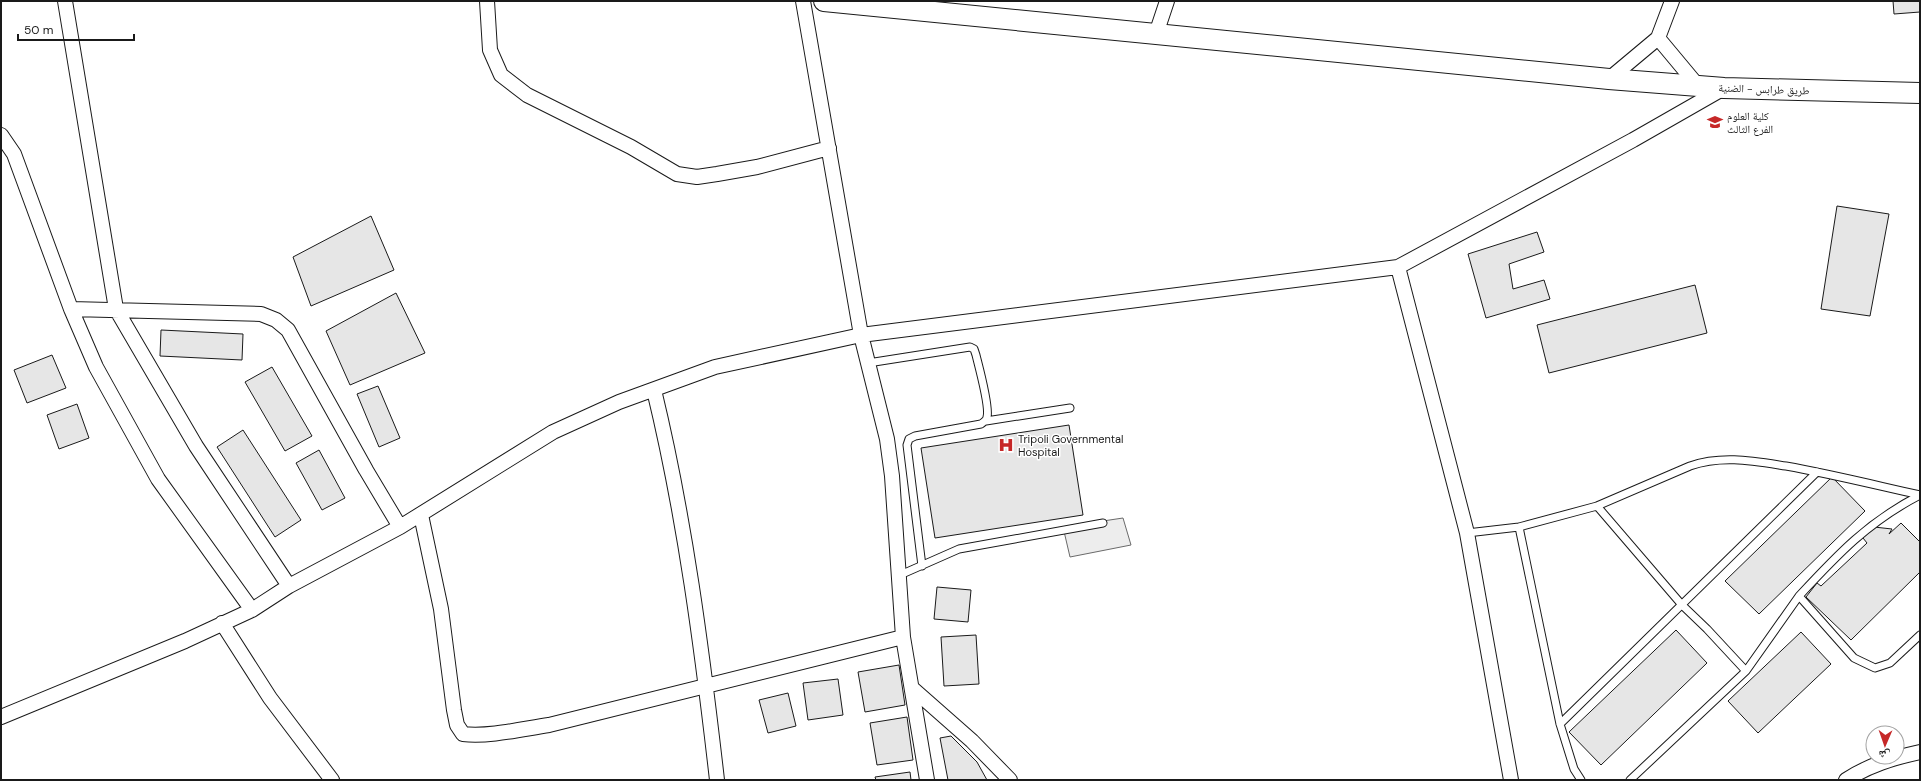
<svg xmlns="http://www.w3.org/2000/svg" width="1921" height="781" font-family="'DM Sans','Noto Naskh Arabic',sans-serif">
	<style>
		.parking { fill: #ededed; stroke: #6a6a6a }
		.building { fill: #e6e6e6; stroke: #1a1a1a }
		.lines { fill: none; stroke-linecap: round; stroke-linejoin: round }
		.lane-casing { stroke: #1a1a1a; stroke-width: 9 }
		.street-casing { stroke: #1a1a1a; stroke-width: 16 }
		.secondary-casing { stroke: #1a1a1a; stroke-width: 22 }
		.lane { stroke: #fff; stroke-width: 7 }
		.street { stroke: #fff; stroke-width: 14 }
		.secondary { stroke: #fff; stroke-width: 20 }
		.labels { text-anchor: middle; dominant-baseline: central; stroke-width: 3; stroke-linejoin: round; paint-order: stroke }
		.street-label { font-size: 11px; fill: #1a1a1a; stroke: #fff }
		.poi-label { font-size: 11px; fill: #1a1a1a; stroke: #fff; text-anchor: start }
	</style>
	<rect width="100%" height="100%" fill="#fff"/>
	<path class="parking" d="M1123 518 1131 545 1070 557 1063 527Z"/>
	<path class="building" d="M1893 1H1920V12L1894 14Z
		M1837 206 1889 214 1870 316 1821 309Z
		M371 216 394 270 311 306 293 257Z
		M1537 232 1544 252 1509 264 1513 289 1544 280 1550 299 1486 318 1468 254Z
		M1695 285 1707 333 1549 373 1537 325Z
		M396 293 425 353 350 385 326 331Z
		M161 330 243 334 242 360 160 356Z
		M52 355 66 388 27 403 14 370Z
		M272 367 312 436 285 451 245 382Z
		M378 386 400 438 379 447 357 394Z
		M77 404 89 438 59 449 47 415Z
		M1069 425 1083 515 935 538 921 448Z
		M243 430 301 520 275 537 217 447Z
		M319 450 345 498 322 510 296 463Z
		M1832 477 1865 511 1759 614 1725 581Z
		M1901 523 1920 542V572L1851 640 1806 597 1817 583 1821 586 1867 543 1863 538 1874 527 1892 529 1889 534Z
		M937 587 971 590 968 622 934 619Z
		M1676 630 1707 663 1601 765 1569 732Z
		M1801 632 1831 664 1758 733 1728 701Z
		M976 635 979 684 944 686 941 637Z
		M899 665 905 705 865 712 858 672Z
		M838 679 843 715 808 720 803 683Z
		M788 693 796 726 768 733 759 700Z
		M907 717 913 760 877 765 870 723Z
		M951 736 977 762 987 780H948L940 738Z
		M910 772 911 780H876L875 777Z"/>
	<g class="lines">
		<defs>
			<path id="lane" d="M868 363 970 347 974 349 976 355C979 367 990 407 987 417 987 421 983 422 981 424L915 436 909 439 907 445 922 566
				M986 421 1070 408
				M1920 495C1868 522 1838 554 1799 596L1854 658 1875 668 1890 663 1920 635
				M1597 506 1682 605 1707 629 1746 671
				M1519 527 1560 724 1574 769 1581 780
				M1467 533 1519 527 1597 506 1690 466C1722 455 1753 461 1786 466 1831 474 1875 485 1920 495
				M900 575 959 549 1103 523
				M1560 724 1817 472
				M1630 780 1746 671 1799 596"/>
			<path id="street" d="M65 1 116 309 196 446 289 586
				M487 1 490 50 501 75 527 95 631 147 677 174 697 177 717 174 757 167 829 148
				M803 1 861 335 887 439 892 476 903 637 927 780
				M1156 34 1167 1
				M1658 38 1698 86
				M1609 79 1658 38 1672 1
				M1 135 14 154 71 309 96 367 158 479 252 610
				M1398 267 1467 533 1511 780
				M71 309 261 314 276 320 288 330 366 470 400 527
				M654 390C685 518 702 649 717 780
				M421 515 441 609 454 710 457 725 463 734C489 737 522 729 549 725L903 637
				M222 623 270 698 332 780
				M913 689 972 741 1010 780
				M1 717 185 641 252 610 289 586 400 527 553 432 619 402 715 367 861 335 1398 267 1633 140 1724 88
				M1846 780C1869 765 1893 758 1920 752"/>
			<path id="secondary" d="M824 1 1609 79 1724 88 1920 93"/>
		</defs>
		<use href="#lane" class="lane-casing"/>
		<use href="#street" class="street-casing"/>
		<use href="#secondary" class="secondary-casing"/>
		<use href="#lane" class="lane"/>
		<use href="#street" class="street"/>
		<use href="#secondary" class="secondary"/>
	</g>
	<defs>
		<symbol id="university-bare" viewBox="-9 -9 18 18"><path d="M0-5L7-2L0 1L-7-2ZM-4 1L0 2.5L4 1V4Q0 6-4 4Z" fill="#c62828" stroke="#fff" stroke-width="2.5" paint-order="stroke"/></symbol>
		<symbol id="hospital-bare" viewBox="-9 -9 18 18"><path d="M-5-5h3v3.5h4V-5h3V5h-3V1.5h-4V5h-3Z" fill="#c62828" stroke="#fff" stroke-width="2.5" paint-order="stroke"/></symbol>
	</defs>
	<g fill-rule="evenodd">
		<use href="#university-bare" x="1704" y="111" width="22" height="22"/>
		<use href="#hospital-bare" x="995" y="434" width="22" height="22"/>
	</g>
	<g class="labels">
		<g class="street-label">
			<text transform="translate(1764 89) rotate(2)">طريق طرابس - الضنية</text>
		</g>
		<g class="poi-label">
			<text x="1727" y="116">كلية العلوم<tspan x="1727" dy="13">الفرع الثالث</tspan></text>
			<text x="1018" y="439">Tripoli Governmental<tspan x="1018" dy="13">Hospital</tspan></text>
		</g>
	</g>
	<rect width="1921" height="781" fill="none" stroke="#1a1a1a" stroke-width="4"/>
	<g transform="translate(1885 745) rotate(182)"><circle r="19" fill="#ffffff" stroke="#a3a3a3"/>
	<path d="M0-3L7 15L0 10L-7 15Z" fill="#c62828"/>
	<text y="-6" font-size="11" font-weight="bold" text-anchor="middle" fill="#1a1a1a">ش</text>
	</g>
	<path d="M18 34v6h116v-6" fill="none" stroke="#1a1a1a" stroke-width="2"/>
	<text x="24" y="34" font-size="12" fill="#1a1a1a" stroke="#ffffff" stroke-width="3" paint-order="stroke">50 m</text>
</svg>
